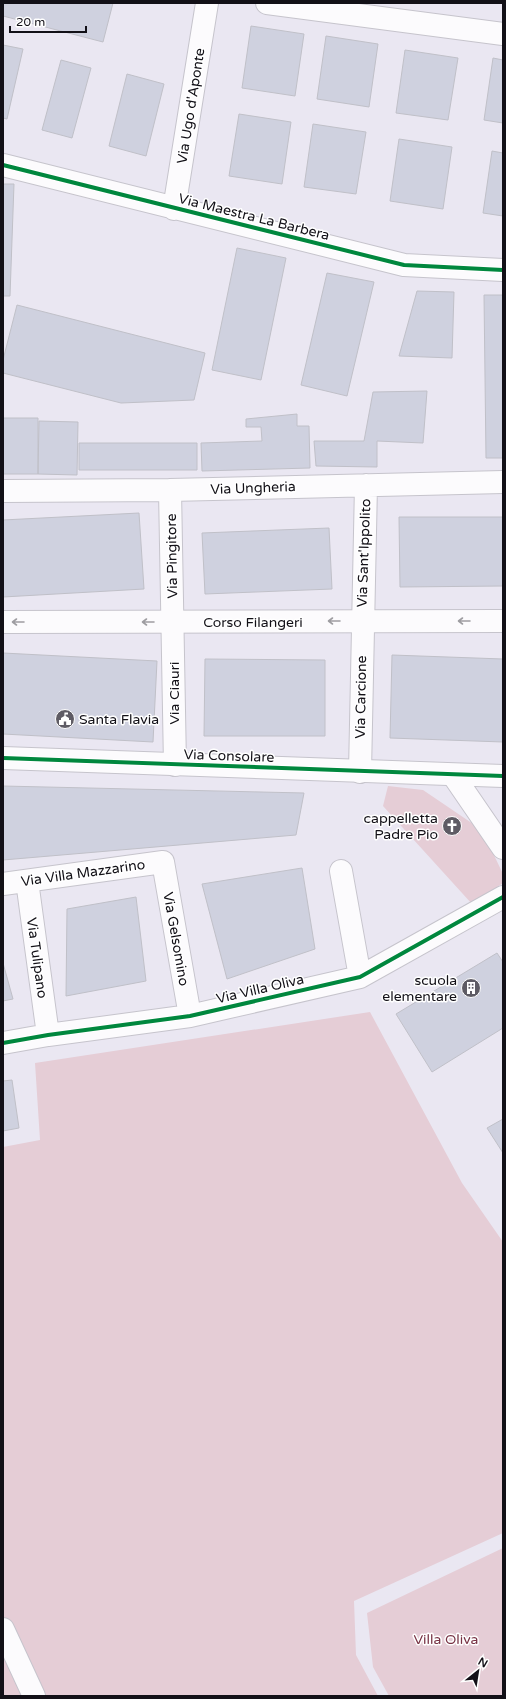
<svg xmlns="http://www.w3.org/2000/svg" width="506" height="1699" font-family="'Varela Round',sans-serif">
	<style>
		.green { fill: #e5cdd6 }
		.building { fill: #cfd1df; stroke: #c0c0c8 }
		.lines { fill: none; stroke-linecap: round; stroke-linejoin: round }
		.minor-casing { stroke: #c6c4cc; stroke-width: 24 }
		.tertiary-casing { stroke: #c6c4cc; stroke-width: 24 }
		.minor { stroke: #fcfbfd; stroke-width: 22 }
		.tertiary { stroke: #fcfbfd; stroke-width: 22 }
		.cycleway-casing { stroke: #fff; stroke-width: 6 }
		.cycleway { stroke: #00873e; stroke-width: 4 }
		.oneway { stroke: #9e9da1 }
		.labels { text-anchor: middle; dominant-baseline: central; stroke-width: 3; stroke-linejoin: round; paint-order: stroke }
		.street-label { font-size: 14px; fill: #121017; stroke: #fff }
		.poi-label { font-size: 14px; fill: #121017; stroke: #fff; text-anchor: end }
		.park-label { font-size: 14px; fill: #773244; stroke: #fff }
	</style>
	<rect width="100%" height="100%" fill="#eae7f2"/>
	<path class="green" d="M388 786 423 790 482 830 503 874V883L472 904 383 806Z
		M370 1012 462 1183 503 1242V1533L354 1601 356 1655 378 1696H3V1147L40 1140 35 1063Z
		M503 1548V1696H389L373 1667 367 1613Z"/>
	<path class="building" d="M3 3H113L103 42 3 16Z
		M251 26 304 34 295 96 242 88Z
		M326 36 378 44 369 107 317 99Z
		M3 45 23 49 7 119 3 118Z
		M405 50 458 58 448 120 396 113Z
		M493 58 503 60V123L484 120Z
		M61 60 91 68 72 138 42 130Z
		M127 74 164 84 146 156 109 146Z
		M239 114 291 122 282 184 229 176Z
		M313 124 366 132 356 194 304 187Z
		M399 139 452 147 443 209 390 201Z
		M492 151 503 153V216L483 213Z
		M3 184H14L10 296H3Z
		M237 248 286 258 261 380 212 370Z
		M327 273 374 282 347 396 301 385Z
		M417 291 454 292 452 358 399 356Z
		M484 295H503V458H486Z
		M17 305 205 353 194 400 121 403 3 373V360Z
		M427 391 423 443 377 441V467L316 466 314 441H364L373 392Z
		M297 414V426H309L310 468 202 471 201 443 262 441 261 427H246V419Z
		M3 418H38V474H3Z
		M39 421 78 422 77 475 38 474Z
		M79 443H197V470H79Z
		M139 513 144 589 3 597V520Z
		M399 517H503V586L400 587Z
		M329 528 332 589 205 594 202 533Z
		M3 653 157 661 153 742 3 734Z
		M392 655 503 659V742L390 738Z
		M205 659 325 660V736H204Z
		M3 786 304 793 296 835 3 860Z
		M302 868 315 949 227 979 202 884Z
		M136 897 146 981 66 996 67 909Z
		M497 953 503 962V1028L432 1072 396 1014Z
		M3 963 13 999 3 1001Z
		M12 1080 19 1128 3 1131V1081Z
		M503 1119V1153L487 1128Z"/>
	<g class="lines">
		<defs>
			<path id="minor" d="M267 3 503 34
				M3 165 404 265 503 270
				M174 209 207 3
				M170 490 175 765
				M3 491 170 490 503 482
				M360 772 366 485
				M453 775 503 848
				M341 871 360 977
				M27 881 48 1035
				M3 884 163 862 190 1016
				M3 1043 48 1035 190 1016 360 977 503 897
				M3 1629 34 1696"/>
			<path id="tertiary" d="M3 622 503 621
				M3 758 503 776"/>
		</defs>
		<use href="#minor" class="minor-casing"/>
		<use href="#tertiary" class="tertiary-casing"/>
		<use href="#minor" class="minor"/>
		<use href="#tertiary" class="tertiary"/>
		<defs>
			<path id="cycleway" d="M3 165 404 265 503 270
				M3 758 503 776
				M3 1043 48 1035 190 1016 360 977 503 897"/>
		</defs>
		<use href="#cycleway" class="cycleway-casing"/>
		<use href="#cycleway" class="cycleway"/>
	</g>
	<defs><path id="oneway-shaft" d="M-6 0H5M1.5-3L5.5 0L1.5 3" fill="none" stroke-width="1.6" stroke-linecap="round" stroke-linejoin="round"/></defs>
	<g class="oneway">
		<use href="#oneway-shaft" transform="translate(334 621) rotate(180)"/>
		<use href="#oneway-shaft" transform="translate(464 621) rotate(180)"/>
		<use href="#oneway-shaft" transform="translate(18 622) rotate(180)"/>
		<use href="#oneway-shaft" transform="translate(148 622) rotate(180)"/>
	</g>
	<defs>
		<symbol id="civic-disc" viewBox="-11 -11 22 22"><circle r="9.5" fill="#5e5b64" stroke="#fff"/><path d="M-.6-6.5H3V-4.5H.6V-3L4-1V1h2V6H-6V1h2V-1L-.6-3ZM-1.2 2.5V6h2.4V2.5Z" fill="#fff"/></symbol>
		<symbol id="church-disc" viewBox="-11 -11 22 22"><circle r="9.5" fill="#5e5b64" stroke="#fff"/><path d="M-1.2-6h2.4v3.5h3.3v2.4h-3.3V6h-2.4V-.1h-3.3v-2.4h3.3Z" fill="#fff"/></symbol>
		<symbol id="building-disc" viewBox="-11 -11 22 22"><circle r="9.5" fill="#5e5b64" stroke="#fff"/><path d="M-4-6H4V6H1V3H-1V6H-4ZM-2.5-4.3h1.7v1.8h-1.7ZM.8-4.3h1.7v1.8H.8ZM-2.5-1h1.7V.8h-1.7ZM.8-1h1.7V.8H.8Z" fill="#fff"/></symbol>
	</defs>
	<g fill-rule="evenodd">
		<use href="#civic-disc" x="54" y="708" width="22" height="22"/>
		<use href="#church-disc" x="441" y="815" width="22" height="22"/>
		<use href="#building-disc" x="460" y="977" width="22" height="22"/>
	</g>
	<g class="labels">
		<g class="street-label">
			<text transform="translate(191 106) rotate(-81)">Via Ugo d'Aponte</text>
			<text transform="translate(254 217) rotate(14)">Via Maestra La Barbera</text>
			<text transform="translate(253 488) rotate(-2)">Via Ungheria</text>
			<text transform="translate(364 553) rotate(-88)">Via Sant'Ippolito</text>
			<text transform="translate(172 556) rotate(-91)">Via Pingitore</text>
			<text x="253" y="622">Corso Filangeri</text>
			<text transform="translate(174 693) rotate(-90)">Via Ciauri</text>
			<text transform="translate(361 697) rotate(-89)">Via Carcione</text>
			<text transform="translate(229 756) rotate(2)">Via Consolare</text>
			<text transform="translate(83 873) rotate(-8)">Via Villa Mazzarino</text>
			<text transform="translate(176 939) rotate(80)">Via Gelsomino</text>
			<text transform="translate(37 958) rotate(82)">Via Tulipano</text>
			<text transform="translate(260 989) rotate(-13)">Via Villa Oliva</text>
		</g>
		<g class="poi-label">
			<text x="79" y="719" text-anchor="start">Santa Flavia</text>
			<text x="438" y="818">cappelletta<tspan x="438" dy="16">Padre Pio</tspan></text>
			<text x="457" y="980">scuola<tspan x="457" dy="16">elementare</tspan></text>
		</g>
		<g class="park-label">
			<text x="446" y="1639">Villa Oliva</text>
		</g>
	</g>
	<rect width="506" height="1699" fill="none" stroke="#121017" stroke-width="8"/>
	<g transform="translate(478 1671) rotate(30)" stroke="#ffffff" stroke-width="3" paint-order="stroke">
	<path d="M0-3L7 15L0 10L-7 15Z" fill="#121017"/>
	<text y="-6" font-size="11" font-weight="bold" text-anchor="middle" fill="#121017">N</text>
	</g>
	<path d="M10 26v6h76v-6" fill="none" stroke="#121017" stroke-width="2"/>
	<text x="16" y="26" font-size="12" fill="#121017" stroke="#ffffff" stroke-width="3" paint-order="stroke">20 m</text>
</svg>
